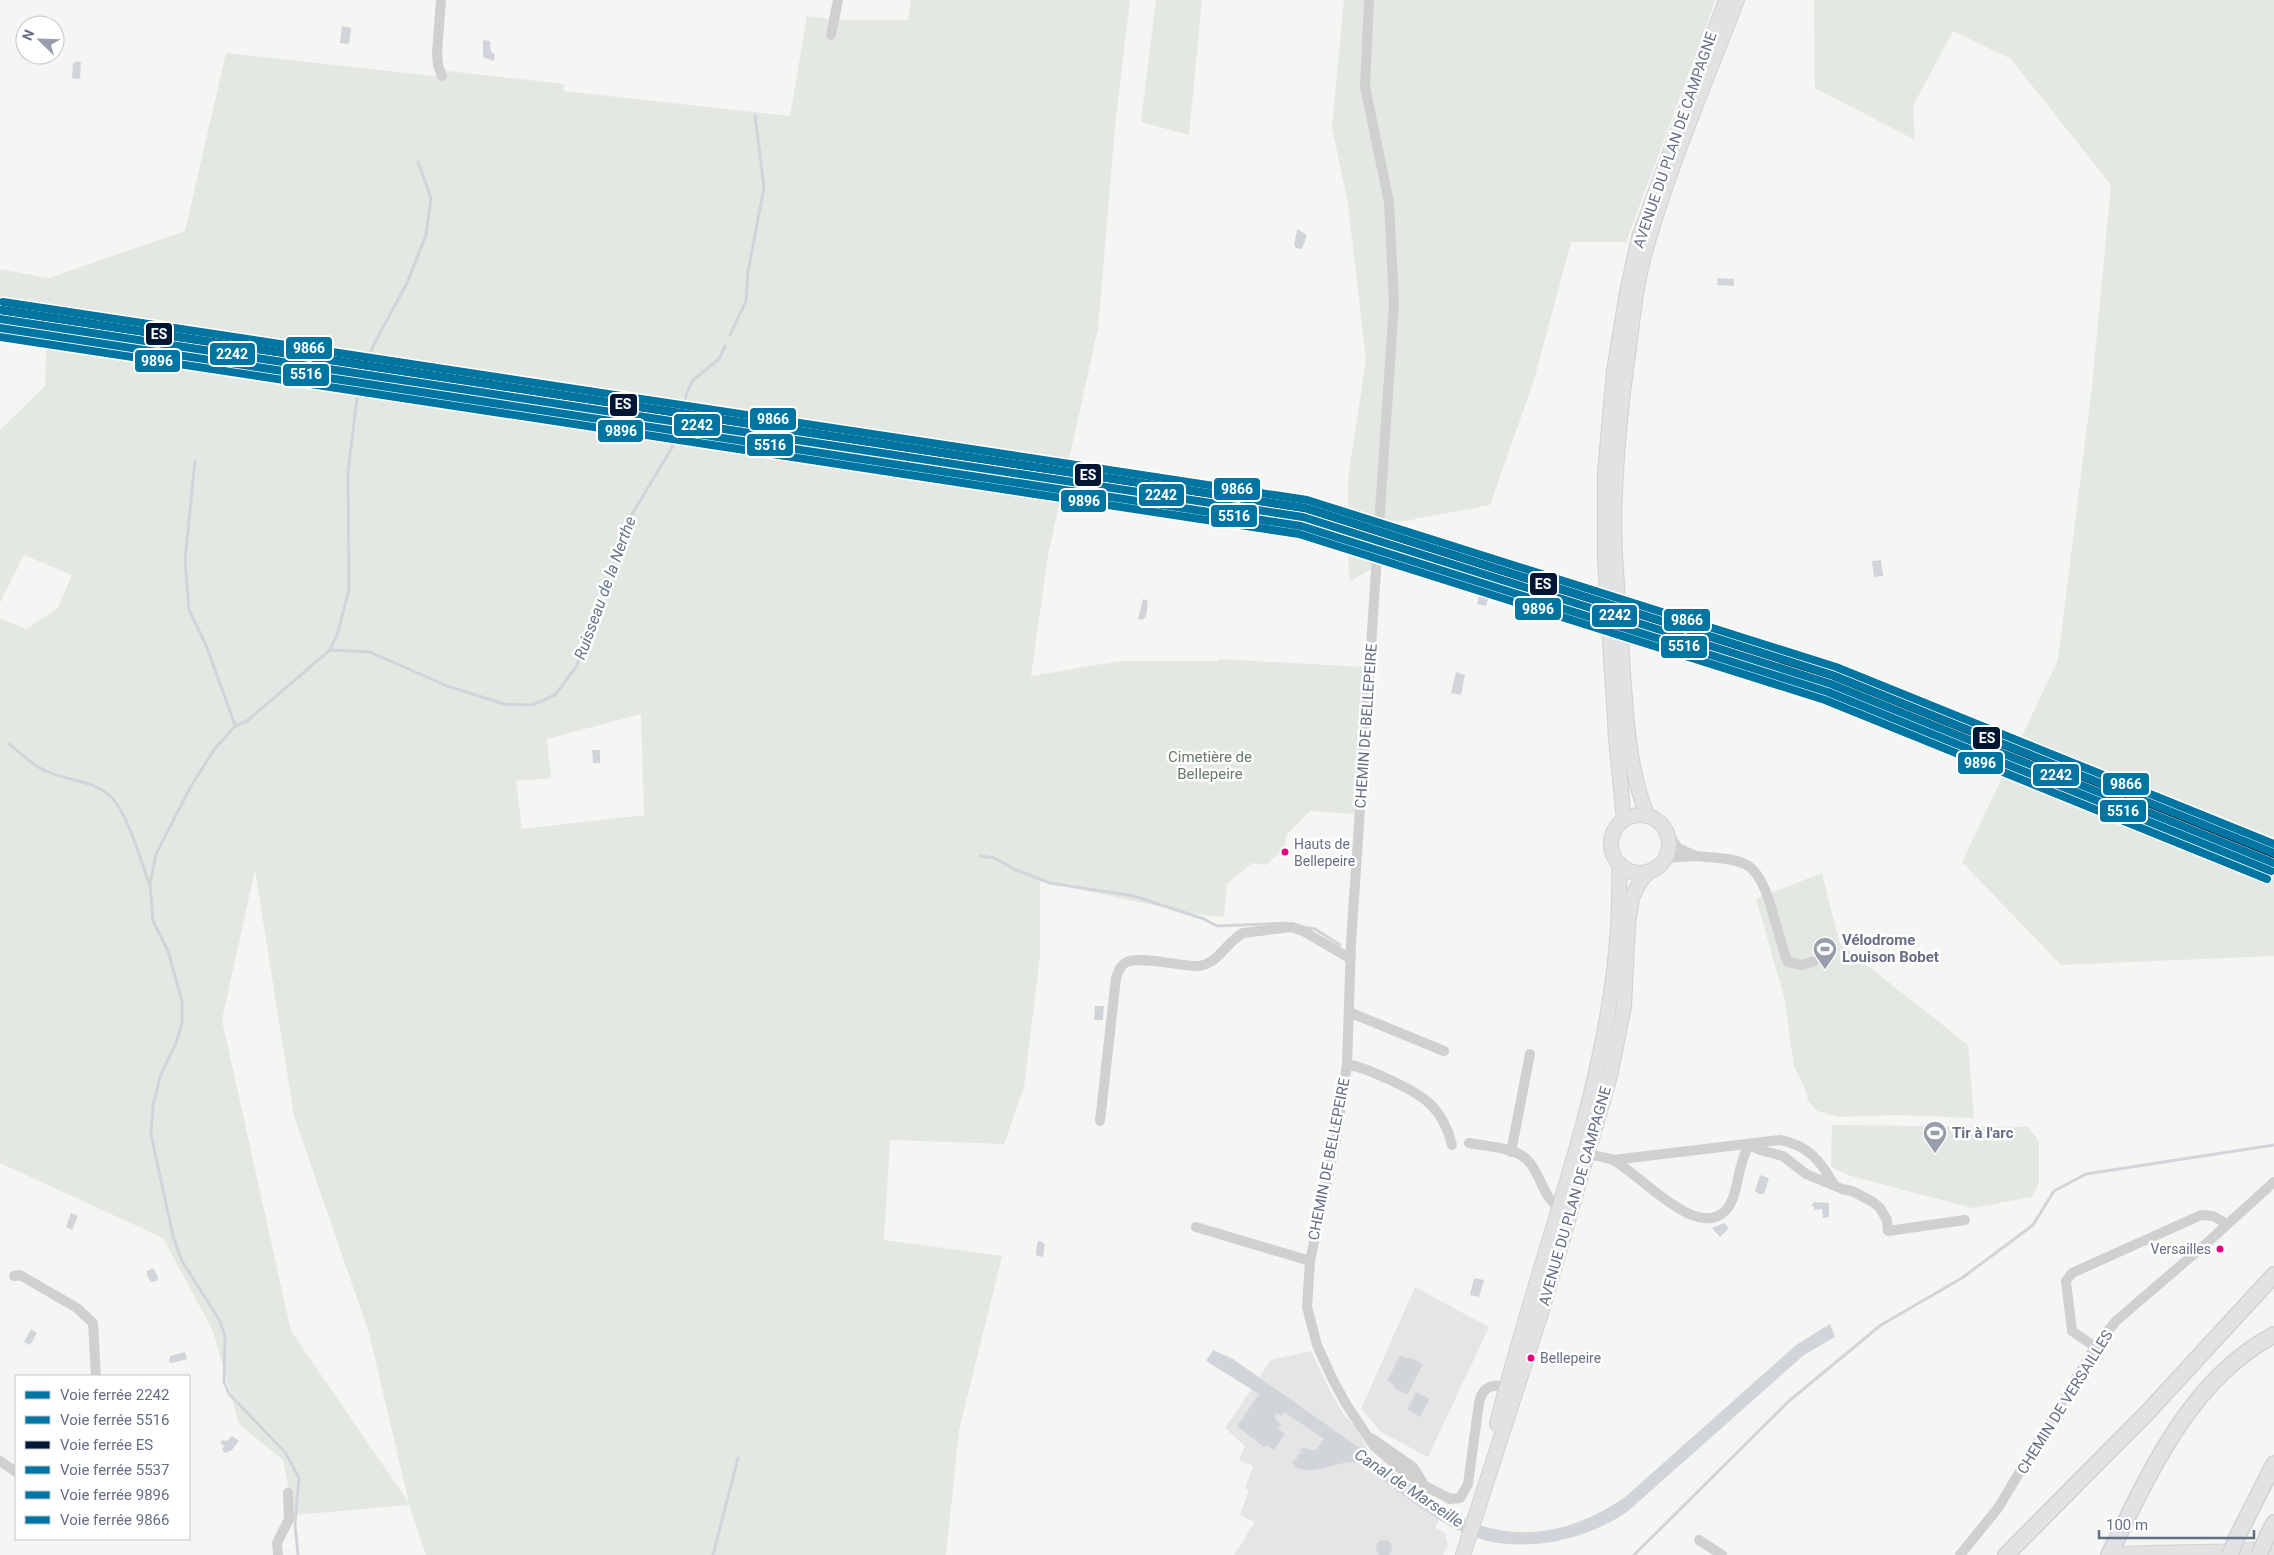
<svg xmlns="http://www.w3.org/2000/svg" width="2274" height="1555" font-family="Roboto,sans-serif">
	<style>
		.built { fill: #e5e5e6 }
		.green { fill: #e3e8e2; fill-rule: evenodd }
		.water { fill: #d1d5da }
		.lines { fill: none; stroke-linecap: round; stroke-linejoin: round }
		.stream { stroke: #d1d5da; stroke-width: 3 }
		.major-casing { stroke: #d1d1d2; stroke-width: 16 }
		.highway-casing { stroke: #d2d2d3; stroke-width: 18 }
		.minor { stroke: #d0d0d1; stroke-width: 10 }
		.major { stroke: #e1e2e3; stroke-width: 14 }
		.highway { stroke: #e1e2e3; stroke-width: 15 }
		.highway-bridge-casing { stroke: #d2d2d3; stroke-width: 18; stroke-linecap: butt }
		.highway-bridge { stroke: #e1e2e3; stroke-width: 15 }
		.rail-1-casing { stroke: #fff; stroke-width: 11 }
		.rail-2-casing { stroke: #fff; stroke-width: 11 }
		.rail-3-casing { stroke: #fff; stroke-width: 11 }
		.rail-4-casing { stroke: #fff; stroke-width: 11 }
		.rail-5-casing { stroke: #fff; stroke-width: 11 }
		.rail-6-casing { stroke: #fff; stroke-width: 11 }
		.rail-1 { stroke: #0075a1; stroke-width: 8 }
		.rail-2 { stroke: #0075a1; stroke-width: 8 }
		.rail-3 { stroke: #011633; stroke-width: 8 }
		.rail-4 { stroke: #0075a1; stroke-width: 8 }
		.rail-5 { stroke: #0075a1; stroke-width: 8 }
		.rail-6 { stroke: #0075a1; stroke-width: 8 }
		.bus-dot { fill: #e5007d; stroke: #fff; stroke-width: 2 }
		.labels { text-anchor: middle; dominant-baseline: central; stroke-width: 5; stroke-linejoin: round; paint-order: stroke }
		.bus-label { font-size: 14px; fill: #666e84; stroke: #fff; text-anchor: start }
		.street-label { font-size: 15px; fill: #666e84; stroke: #fff }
		.park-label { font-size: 15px; fill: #647b66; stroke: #fff }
		.poi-label { font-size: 15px; font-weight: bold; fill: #666e84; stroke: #fff; text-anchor: start }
		.water-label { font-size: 16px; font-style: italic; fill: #667587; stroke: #fff }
		.line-badge { stroke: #fff; stroke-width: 2 }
		.badge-label { font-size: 14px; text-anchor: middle; font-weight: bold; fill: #fff }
	</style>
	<rect width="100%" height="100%" fill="#f5f5f4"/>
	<path class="built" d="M1415 1287 1489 1327 1428 1457 1381 1432 1361 1409Z
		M1311 1351 1331 1393 1345 1416 1357 1429 1368 1450 1360 1463 1439 1520 1435 1528 1445 1533 1448 1545 1443 1555H1234L1255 1522 1240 1515 1249 1490 1245 1488 1253 1466 1239 1460 1245 1446 1225 1428 1271 1360Z"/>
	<path class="green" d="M911 0H1130L1115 126 1098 328 1048 555 1031 676 1120 661H1218L1219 659 1365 667 1355 814 1310 811 1286 835 1284 849 1266 865 1252 863 1227 884 1224 917 1195 914 1040 881V956L1024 1087 1004 1144 890 1140 884 1240 1002 1256 959 1430 946 1555H426L409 1505 294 1515 283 1460 239 1424 213 1331 163 1238 0 1163V618L26 629 57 609 72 575 24 555 0 603V430L45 386 47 329 0 323V269L49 278 185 231 226 53 434 76 447 71 564 84 563 91 790 116 807 16 839 20H908ZM641 714 644 815 522 829 516 781 551 778 547 739ZM255 870 294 1116 369 1333 409 1503 291 1331 222 1020Z
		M1156 0H1202L1189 135 1141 122Z
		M1344 0H1715L1709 19 1626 242H1571L1534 380 1490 505 1394 523 1386 560 1349 582 1348 479 1366 360 1348 204 1332 127Z
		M1814 0H2274V956L2061 965 1962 862 2058 660 2092 386 2111 185 2011 59 1953 31 1913 106 1915 140 1815 88Z
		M1822 873 1840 944 1968 1045 1974 1118 1899 1115 1838 1117 1817 1111 1808 1101 1806 1091 1794 1066 1784 997 1756 899Z
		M1832 1125 2028 1127 2039 1141V1183L2032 1197 1972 1208 1851 1176 1831 1167Z"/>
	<path class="water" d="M342 26 351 28 349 44 340 43Z
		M483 40 490 41 491 52 495 54 494 61 483 57Z
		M78 61 81 63 80 79 72 78 73 63Z
		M1297 229 1307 235 1302 249 1296 248 1294 245Z
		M1718 278 1734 279V286L1717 285Z
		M1881 560 1883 576 1874 577 1872 561Z
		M1482 586 1491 589 1486 606 1477 604Z
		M1143 599 1148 601 1146 617 1142 620 1138 619Z
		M1456 672 1465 675 1461 695 1451 693Z
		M592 750H600V763H593Z
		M1095 1006H1104L1103 1020H1094Z
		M1760 1175 1769 1178 1764 1194H1759L1755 1191Z
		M1814 1202 1829 1203V1217L1823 1218 1822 1209 1814 1210V1206H1811Z
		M71 1213 78 1216 72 1230 66 1227Z
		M1724 1223 1729 1228 1720 1237 1712 1228Z
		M1040 1241 1045 1244 1043 1257 1036 1255 1037 1243Z
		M153 1268 158 1277 157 1281 151 1282 147 1275V1271Z
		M1474 1278 1484 1280 1479 1297 1470 1295Z
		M1830 1324 1835 1337 1804 1355 1627 1512C1582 1542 1520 1555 1468 1535 1429 1518 1395 1488 1360 1463 1339 1458 1315 1477 1295 1467L1296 1466 1292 1463 1295 1459 1299 1460 1296 1457 1300 1453 1304 1454 1300 1451 1304 1447 1309 1450H1316L1324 1439 1284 1412 1282 1416 1276 1413 1275 1418 1281 1425 1278 1429 1285 1434 1274 1450 1266 1445 1264 1447 1237 1426 1259 1394 1206 1361 1213 1350 1233 1359 1452 1513C1512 1545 1568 1535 1624 1498L1796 1345Z
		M31 1329 37 1333 30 1345 24 1342Z
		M185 1352 187 1359 172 1363 169 1362 170 1356Z
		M1400 1355 1408 1359 1409 1357 1423 1364 1407 1395 1393 1387 1394 1385 1387 1381Z
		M1416 1392 1430 1399 1420 1417 1407 1409Z
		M232 1436 239 1441 231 1451H229L226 1453 222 1450 224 1446 220 1443 223 1440 227 1441Z
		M1376 1548a8 8 0 1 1 16 0a8 8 0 1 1-16 0Z"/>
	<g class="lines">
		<path class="stream" d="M730 335 746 301 748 272 764 187 755 116
			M195 461 185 560 189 610 206 645 235 725
			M330 650 338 632 349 589 348 472 357 398 373 346 407 283 426 235 431 198 418 162
			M9 744C20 753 33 766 46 771 67 781 93 780 110 796 127 811 141 861 149 883
			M980 856 994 858 1016 870 1050 883 1134 896 1204 919 1217 926 1287 923
			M1303 927 1315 929 1340 945
			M298 1555 295 1524 299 1478 285 1452 229 1394 224 1382 225 1336 220 1321 182 1261 173 1236 151 1134 153 1105 161 1074 176 1043 182 1023V1001L168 951 153 921 150 884 156 854 191 786 214 750 235 726 247 721 330 650 370 652 447 686 504 704 532 705 555 695 576 667 597 617 626 524 682 431 686 395 692 381 719 359 725 346
			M713 1555 738 1458
			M1634 1555 1789 1401 1881 1325 1962 1278 2033 1225 2054 1191 2086 1174 2274 1145"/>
		<defs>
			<path id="major" d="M1611 844a29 29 0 1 1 58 0a29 29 0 1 1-58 0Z
				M1648 816C1626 768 1625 694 1621 642 1618 592 1612 541 1615 491 1617 443 1622 395 1629 348 1633 314 1637 278 1647 245 1671 162 1706 81 1737 0
				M1624 820 1616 738 1605 558V472L1614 371 1627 292 1639 237 1726 0
				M1497 1424C1522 1322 1557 1222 1584 1121 1601 1057 1614 993 1618 927 1619 906 1620 884 1619 863
				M1463 1555 1543 1307 1610 1076 1624 1007 1628 924 1632 898 1640 882 1649 871
				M2114 1555C2168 1550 2221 1555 2274 1548"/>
			<path id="highway" d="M2268 1535 2274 1523
				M2236 1539 2274 1464
				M2006 1555 2146 1414 2274 1275
				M2109 1555C2149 1474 2190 1379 2274 1335"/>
		</defs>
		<use href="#major" class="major-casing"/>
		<use href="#highway" class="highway-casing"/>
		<path class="minor" d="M441 0 437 53 438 65 442 76
			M1369 0 1365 87 1389 202 1394 303 1351 943 1347 1064 1336 1139 1310 1261 1307 1307 1317 1345 1332 1378 1346 1404 1374 1446 1398 1467 1425 1486 1450 1499 1460 1498 1468 1484 1479 1403C1483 1383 1496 1384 1513 1388
			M831 35 838 0
			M1696 856C1712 858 1730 857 1745 864 1770 875 1776 937 1788 962L1802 965 1814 961
			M1665 858 1696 856 1678 848 1667 833
			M1349 1012 1444 1051
			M1347 1064C1367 1068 1416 1090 1430 1104 1441 1114 1449 1131 1452 1145
			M1100 1121 1116 978C1118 972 1120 965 1127 962 1140 956 1180 966 1197 966 1217 966 1227 941 1243 933L1292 927 1303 931 1351 959
			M1469 1143C1484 1146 1505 1147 1519 1154 1541 1165 1539 1196 1561 1209
			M1511 1152 1530 1054
			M1587 1154C1595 1156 1606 1157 1613 1160 1640 1174 1698 1243 1727 1209 1736 1198 1737 1179 1741 1166 1743 1158 1746 1151 1749 1144L1760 1150 1783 1156 1806 1174 1842 1189 1852 1191 1873 1202 1880 1208 1887 1220 1888 1231 1965 1220
			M1613 1160 1780 1140C1808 1145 1821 1161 1834 1185
			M1196 1227 1310 1261
			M14 1276 20 1275 77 1308 93 1323 96 1376
			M2095 1347 2072 1331 2066 1281 2072 1273 2201 1215 2213 1216 2227 1224
			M1373 1439 1413 1467 1423 1483
			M0 1461 16 1472
			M1699 1540 1722 1555
			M278 1555 277 1543 289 1519 288 1493
			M1960 1555 1998 1508 2095 1347 2116 1321 2208 1242 2274 1182"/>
		<use href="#major" class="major"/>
		<use href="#highway" class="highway"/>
		<defs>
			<path id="highway-bridge" d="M2230 1555 2236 1539
				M2259 1555 2268 1535"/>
		</defs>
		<use href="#highway-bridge" class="highway-bridge-casing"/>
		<use href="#highway-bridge" class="highway-bridge"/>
		<defs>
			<path id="rail-1" d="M0 319 1303 517 1831 684 2274 863"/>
			<path id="rail-2" d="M0 328 1301 526 1828 692 2271 871"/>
			<path id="rail-3" d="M1 310 1305 508 1834 676 2274 854"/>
			<path id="rail-4" d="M0 310 1305 508 1832 675 2274 853"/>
			<path id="rail-5" d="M0 337 1299 534 1825 700 2267 879"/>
			<path id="rail-6" d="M3 302 1307 500 1836 667 2274 844"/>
		</defs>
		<use href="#rail-1" class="rail-1-casing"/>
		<use href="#rail-2" class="rail-2-casing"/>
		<use href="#rail-3" class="rail-3-casing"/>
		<use href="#rail-4" class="rail-4-casing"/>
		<use href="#rail-5" class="rail-5-casing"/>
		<use href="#rail-6" class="rail-6-casing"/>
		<use href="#rail-1" class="rail-1"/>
		<use href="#rail-2" class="rail-2"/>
		<use href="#rail-3" class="rail-3"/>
		<use href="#rail-4" class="rail-4"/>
		<use href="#rail-5" class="rail-5"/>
		<use href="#rail-6" class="rail-6"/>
	</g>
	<defs>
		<symbol id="stadium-pin" viewBox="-11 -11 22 30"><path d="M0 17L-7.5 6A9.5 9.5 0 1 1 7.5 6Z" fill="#989dab" stroke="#fff"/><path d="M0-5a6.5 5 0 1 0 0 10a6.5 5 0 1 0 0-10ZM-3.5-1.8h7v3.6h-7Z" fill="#fff"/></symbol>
	</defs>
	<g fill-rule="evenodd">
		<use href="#stadium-pin" x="1811" y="935" width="28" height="38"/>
		<use href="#stadium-pin" x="1921" y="1119" width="28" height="38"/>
	</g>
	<g class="bus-dot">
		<circle cx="1285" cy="852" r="4.5"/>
		<circle cx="2220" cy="1249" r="4.5"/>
		<circle cx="1531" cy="1358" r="4.5"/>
	</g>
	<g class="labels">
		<g class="bus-label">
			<text x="1294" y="844">Hauts de<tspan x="1294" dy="17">Bellepeire</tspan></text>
			<text x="2211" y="1249" text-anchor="end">Versailles</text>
			<text x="1540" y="1358">Bellepeire</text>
		</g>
		<g class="street-label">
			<text transform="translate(1675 140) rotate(-71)">AVENUE DU PLAN DE CAMPAGNE</text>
			<text transform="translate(1366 726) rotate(-86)">CHEMIN DE BELLEPEIRE</text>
			<text transform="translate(1329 1159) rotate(-79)">CHEMIN DE BELLEPEIRE</text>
			<text transform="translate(1575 1196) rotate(-74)">AVENUE DU PLAN DE CAMPAGNE</text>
			<text transform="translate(2065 1402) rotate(-58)">CHEMIN DE VERSAILLES</text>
		</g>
		<g class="park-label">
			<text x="1210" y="757">Cimetière de<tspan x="1210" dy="17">Bellepeire</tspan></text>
		</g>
		<g class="poi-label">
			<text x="1842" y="940">Vélodrome<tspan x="1842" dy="17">Louison Bobet</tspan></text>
			<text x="1952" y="1133">Tir à l'arc</text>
		</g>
		<g class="water-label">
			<text transform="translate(605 588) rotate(-70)">Ruisseau de la Nerthe</text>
			<text transform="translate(1409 1488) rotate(34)">Canal de Marseille</text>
		</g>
	</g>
	<g class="line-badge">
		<rect x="145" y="322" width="28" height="24" rx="5" fill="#011633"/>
		<rect x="285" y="336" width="48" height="24" rx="5" fill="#0075a1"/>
		<rect x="209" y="342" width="47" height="24" rx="5" fill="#0075a1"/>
		<rect x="134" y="349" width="47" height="24" rx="5" fill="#0075a1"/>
		<rect x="282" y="363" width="48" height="24" rx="5" fill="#0075a1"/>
		<rect x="609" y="393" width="29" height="24" rx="5" fill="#011633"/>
		<rect x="749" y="407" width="48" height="24" rx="5" fill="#0075a1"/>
		<rect x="673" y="413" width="48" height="24" rx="5" fill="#0075a1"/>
		<rect x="597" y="419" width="47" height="24" rx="5" fill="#0075a1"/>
		<rect x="746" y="433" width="48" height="24" rx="5" fill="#0075a1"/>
		<rect x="1074" y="463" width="28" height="24" rx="5" fill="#011633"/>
		<rect x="1213" y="477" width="48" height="24" rx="5" fill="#0075a1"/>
		<rect x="1138" y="483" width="47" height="24" rx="5" fill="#0075a1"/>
		<rect x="1060" y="489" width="47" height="24" rx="5" fill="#0075a1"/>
		<rect x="1210" y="504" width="48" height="24" rx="5" fill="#0075a1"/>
		<rect x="1529" y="572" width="29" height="24" rx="5" fill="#011633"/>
		<rect x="1514" y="597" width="48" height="24" rx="5" fill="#0075a1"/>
		<rect x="1591" y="604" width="47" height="24" rx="5" fill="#0075a1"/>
		<rect x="1663" y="608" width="48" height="24" rx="5" fill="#0075a1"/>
		<rect x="1660" y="635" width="48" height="24" rx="5" fill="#0075a1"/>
		<rect x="1972" y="726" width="29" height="24" rx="5" fill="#011633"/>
		<rect x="1957" y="751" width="47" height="24" rx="5" fill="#0075a1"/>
		<rect x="2032" y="763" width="48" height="24" rx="5" fill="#0075a1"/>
		<rect x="2102" y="772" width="48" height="24" rx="5" fill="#0075a1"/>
		<rect x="2099" y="799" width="48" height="24" rx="5" fill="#0075a1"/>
	</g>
	<g class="badge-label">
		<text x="159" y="339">ES</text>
		<text x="309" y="353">9866</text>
		<text x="232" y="359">2242</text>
		<text x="157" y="366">9896</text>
		<text x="306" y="379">5516</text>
		<text x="623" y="409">ES</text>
		<text x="773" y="424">9866</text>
		<text x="697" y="430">2242</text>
		<text x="621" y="436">9896</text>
		<text x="770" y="450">5516</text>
		<text x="1088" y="480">ES</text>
		<text x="1237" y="494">9866</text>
		<text x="1161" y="500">2242</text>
		<text x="1084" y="506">9896</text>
		<text x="1234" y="521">5516</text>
		<text x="1543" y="589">ES</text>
		<text x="1538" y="614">9896</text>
		<text x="1615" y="620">2242</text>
		<text x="1687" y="625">9866</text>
		<text x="1684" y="651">5516</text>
		<text x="1987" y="743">ES</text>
		<text x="1980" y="768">9896</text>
		<text x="2056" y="780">2242</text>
		<text x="2126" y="789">9866</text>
		<text x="2123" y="816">5516</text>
	</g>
	<rect x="15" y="1375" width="175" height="165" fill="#ffffff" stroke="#c2c5ce"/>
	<rect x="25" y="1391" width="25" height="8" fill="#0075a1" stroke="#c2c5ce"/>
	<text x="60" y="1400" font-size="15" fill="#666e84">Voie ferrée 2242</text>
	<rect x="25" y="1416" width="25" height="8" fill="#0075a1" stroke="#c2c5ce"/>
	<text x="60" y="1425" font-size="15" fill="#666e84">Voie ferrée 5516</text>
	<rect x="25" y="1441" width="25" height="8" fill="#011633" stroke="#c2c5ce"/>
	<text x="60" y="1450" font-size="15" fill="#666e84">Voie ferrée ES</text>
	<rect x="25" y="1466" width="25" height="8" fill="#0075a1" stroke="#c2c5ce"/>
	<text x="60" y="1475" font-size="15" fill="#666e84">Voie ferrée 5537</text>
	<rect x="25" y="1491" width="25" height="8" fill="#0075a1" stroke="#c2c5ce"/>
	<text x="60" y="1500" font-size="15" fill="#666e84">Voie ferrée 9896</text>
	<rect x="25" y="1516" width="25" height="8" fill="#0075a1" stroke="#c2c5ce"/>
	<text x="60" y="1525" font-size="15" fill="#666e84">Voie ferrée 9866</text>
	<g transform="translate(40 40) rotate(293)"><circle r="24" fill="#ffffff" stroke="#c2c5ce"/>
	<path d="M0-4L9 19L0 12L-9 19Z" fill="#989dab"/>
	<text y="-8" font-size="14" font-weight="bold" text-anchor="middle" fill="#666e84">N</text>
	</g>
	<path d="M2099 1530v8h155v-8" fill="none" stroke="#666e84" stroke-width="2.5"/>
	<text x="2106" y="1530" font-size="15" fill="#666e84" stroke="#ffffff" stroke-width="4" paint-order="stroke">100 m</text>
</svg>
